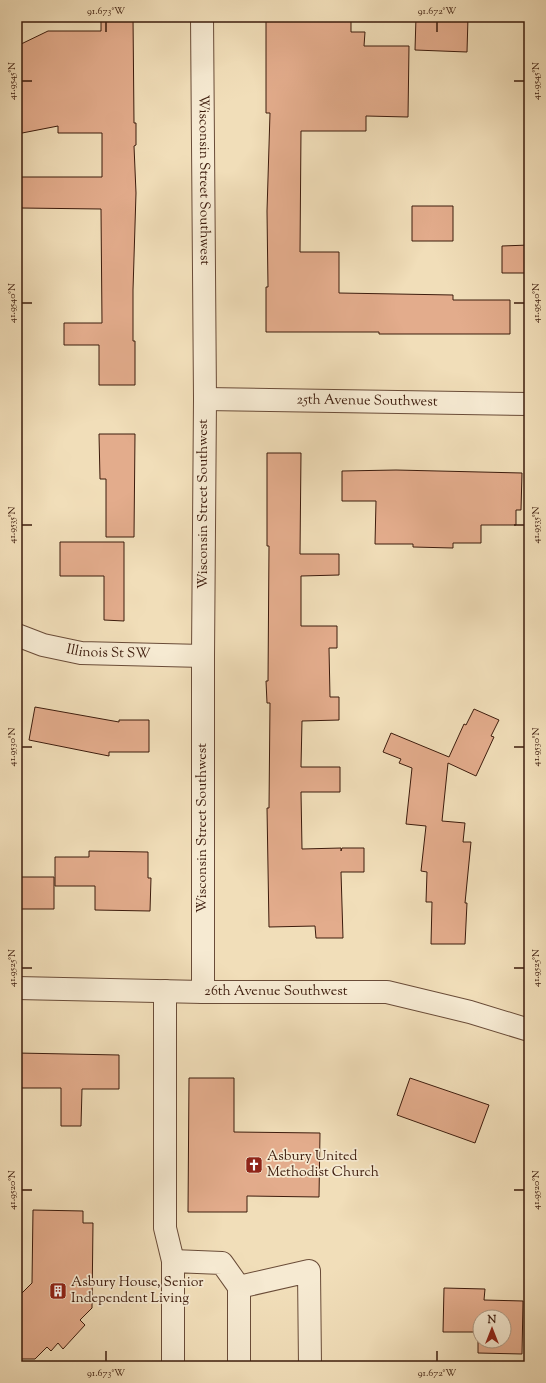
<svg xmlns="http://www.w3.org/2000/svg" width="546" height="1383" font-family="'Sorts Mill Goudy',serif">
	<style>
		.building { fill: #e3ac8c; stroke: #3d1c0d; fill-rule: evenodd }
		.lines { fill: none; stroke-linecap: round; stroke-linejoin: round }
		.minor-casing { stroke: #6a4c38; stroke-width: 24 }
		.minor { stroke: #f6ead2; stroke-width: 22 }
		.ticks { fill: none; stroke: #3d1c0d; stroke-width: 1.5 }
		.labels { text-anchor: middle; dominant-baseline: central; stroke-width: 3.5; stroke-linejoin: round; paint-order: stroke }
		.street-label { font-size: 14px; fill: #3d1c0d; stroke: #f6ead2 }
		.poi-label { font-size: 14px; fill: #3d1c0d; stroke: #f6ead2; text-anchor: start }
		.neatline { fill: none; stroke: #3d1c0d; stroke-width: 1.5 }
		.ticks-label { font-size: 10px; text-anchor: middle; fill: #3d1c0d }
	</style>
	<rect width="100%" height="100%" fill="#f1deb9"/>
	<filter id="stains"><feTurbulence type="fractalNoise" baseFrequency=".005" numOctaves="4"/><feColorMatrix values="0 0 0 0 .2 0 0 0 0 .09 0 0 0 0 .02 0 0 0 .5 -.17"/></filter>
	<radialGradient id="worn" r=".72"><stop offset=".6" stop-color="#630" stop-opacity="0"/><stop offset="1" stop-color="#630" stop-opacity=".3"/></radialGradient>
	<path class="building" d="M101 17H133L134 123H136V145L134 146 136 193 133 290V341H135V385H99V345H64V323H102L101 209 21 208V177H102V133H58V126L17 134V46L48 31H101Z
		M266 17H351V32H365L364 46H409L408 117 366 116V131H301L300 252H339V293L453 295V300H510V334H379V332H266V287H268L267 211 270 113H266Z
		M416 17H468L467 52 415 50Z
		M412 206H453V241H412Z
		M529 245V273H502V246Z
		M99 434H135L134 537H106V479H100Z
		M267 453H301L300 554H339V575L301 576V626H337V648H329L330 697H339V720L302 721 301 767H340V792H301L302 849 341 848V851L342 848H364V872H341L343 938H316L315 926 269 927 267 808H269L270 703H267L266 681H268L269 546H267Z
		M396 470 522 473 521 510H516V525H481V543H453V548L413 547V544H375L376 501H342V471Z
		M60 542H124V621L104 620V576H60Z
		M35 707 119 722V720H149V752H109V756L29 740Z
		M474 709 499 720 491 736 494 737 476 776 448 763 442 821 465 823 463 842H471L465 903H467L465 944H431L432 902H426L427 872 421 871 426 826 406 824 412 768 399 763 401 759 383 752 391 733 449 757 464 724 466 725Z
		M89 851 148 852V878H151L150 911 95 910V886H55V857H89Z
		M17 877H54V909H17Z
		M17 1053 119 1055V1089H82L81 1126H61V1088H17Z
		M189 1078H234V1132L320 1133 319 1197 247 1196V1212H188Z
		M410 1078 489 1105 475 1143 397 1115Z
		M33 1210 83 1211V1223H93L92 1308 80 1320 85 1325 63 1349 58 1343 51 1351 47 1347 35 1359H17V1298L32 1283Z
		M444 1288 485 1289 484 1300 523 1301 522 1354 478 1353V1332H443ZM480 1317H504V1341H480Z"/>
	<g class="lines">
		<defs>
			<g id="minor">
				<path id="s1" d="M202 17 205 399 203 656V992"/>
				<path id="s2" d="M205 399 529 404"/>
				<path id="s3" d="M17 635 43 645 81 653 203 656"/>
				<path id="s4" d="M17 988 203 992H387L470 1012 529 1030"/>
				<path d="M165 991V1228L173 1261"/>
				<path d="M239 1287 309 1271 310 1366"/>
				<path d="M173 1366V1261L222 1263 239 1287V1366"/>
			</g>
		</defs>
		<use href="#minor" class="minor-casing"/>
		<use href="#minor" class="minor"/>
	</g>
	<path class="ticks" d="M106 22V32M437 22V32M22 81H32M514 81H524M22 303H32M514 303H524M22 525H32M514 525H524M22 747H32M514 747H524M22 968H32M514 968H524M22 1190H32M514 1190H524M106 1351V1361M437 1351V1361"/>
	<defs>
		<symbol id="church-square" viewBox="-11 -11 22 22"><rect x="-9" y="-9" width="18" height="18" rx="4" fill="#8f2418" stroke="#f6ead2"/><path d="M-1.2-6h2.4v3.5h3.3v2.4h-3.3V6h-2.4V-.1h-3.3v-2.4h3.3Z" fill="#fff"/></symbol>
		<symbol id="building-square" viewBox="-11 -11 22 22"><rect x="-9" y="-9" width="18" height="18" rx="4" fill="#8f2418" stroke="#f6ead2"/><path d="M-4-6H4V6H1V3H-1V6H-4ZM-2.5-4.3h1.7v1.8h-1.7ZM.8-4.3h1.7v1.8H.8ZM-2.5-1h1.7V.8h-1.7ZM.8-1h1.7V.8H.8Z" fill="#fff"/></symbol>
	</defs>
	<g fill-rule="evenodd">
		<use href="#church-square" x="244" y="1155" width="20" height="20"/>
		<use href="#building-square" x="48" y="1281" width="20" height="20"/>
	</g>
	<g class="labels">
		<g class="street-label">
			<text stroke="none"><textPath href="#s1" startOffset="163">Wisconsin Street Southwest</textPath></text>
			<text stroke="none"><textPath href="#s2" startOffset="162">25th Avenue Southwest</textPath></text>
			<text transform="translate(204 504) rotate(-90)">Wisconsin Street Southwest</text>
			<text stroke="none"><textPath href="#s3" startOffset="94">Illinois St SW</textPath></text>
			<text transform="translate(203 828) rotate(-90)">Wisconsin Street Southwest</text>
			<text stroke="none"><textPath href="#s4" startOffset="259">26th Avenue Southwest</textPath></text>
		</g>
		<g class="poi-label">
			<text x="267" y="1157">Asbury United<tspan x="267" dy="16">Methodist Church</tspan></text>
			<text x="71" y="1283">Asbury House, Senior<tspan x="71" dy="16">Independent Living</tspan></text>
		</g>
	</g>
	<rect width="546" height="1383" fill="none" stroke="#f1deb9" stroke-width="44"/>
	<g transform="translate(492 1329)"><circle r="19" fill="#f6ead2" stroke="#ac9883"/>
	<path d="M0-3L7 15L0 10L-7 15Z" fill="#8f2418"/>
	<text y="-6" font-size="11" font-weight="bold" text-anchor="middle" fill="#3d1c0d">N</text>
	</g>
	<rect x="22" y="22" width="502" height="1339" class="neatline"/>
	<g class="ticks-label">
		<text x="106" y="14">91.673°W</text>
		<text x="437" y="14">91.672°W</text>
		<text transform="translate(11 81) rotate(-90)" y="4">41.9545°N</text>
		<text transform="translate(535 81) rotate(-90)" y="4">41.9545°N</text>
		<text transform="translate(11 303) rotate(-90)" y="4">41.9540°N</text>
		<text transform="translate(535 303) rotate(-90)" y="4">41.9540°N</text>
		<text transform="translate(11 525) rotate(-90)" y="4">41.9535°N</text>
		<text transform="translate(535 525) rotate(-90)" y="4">41.9535°N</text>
		<text transform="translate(11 747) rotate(-90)" y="4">41.9530°N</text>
		<text transform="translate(535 747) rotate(-90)" y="4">41.9530°N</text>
		<text transform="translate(11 968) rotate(-90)" y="4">41.9525°N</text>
		<text transform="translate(535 968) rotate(-90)" y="4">41.9525°N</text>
		<text transform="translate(11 1190) rotate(-90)" y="4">41.9520°N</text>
		<text transform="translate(535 1190) rotate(-90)" y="4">41.9520°N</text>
		<text x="106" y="1376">91.673°W</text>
		<text x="437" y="1376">91.672°W</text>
	</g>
	<rect width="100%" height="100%" filter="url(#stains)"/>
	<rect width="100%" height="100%" fill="url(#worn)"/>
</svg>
